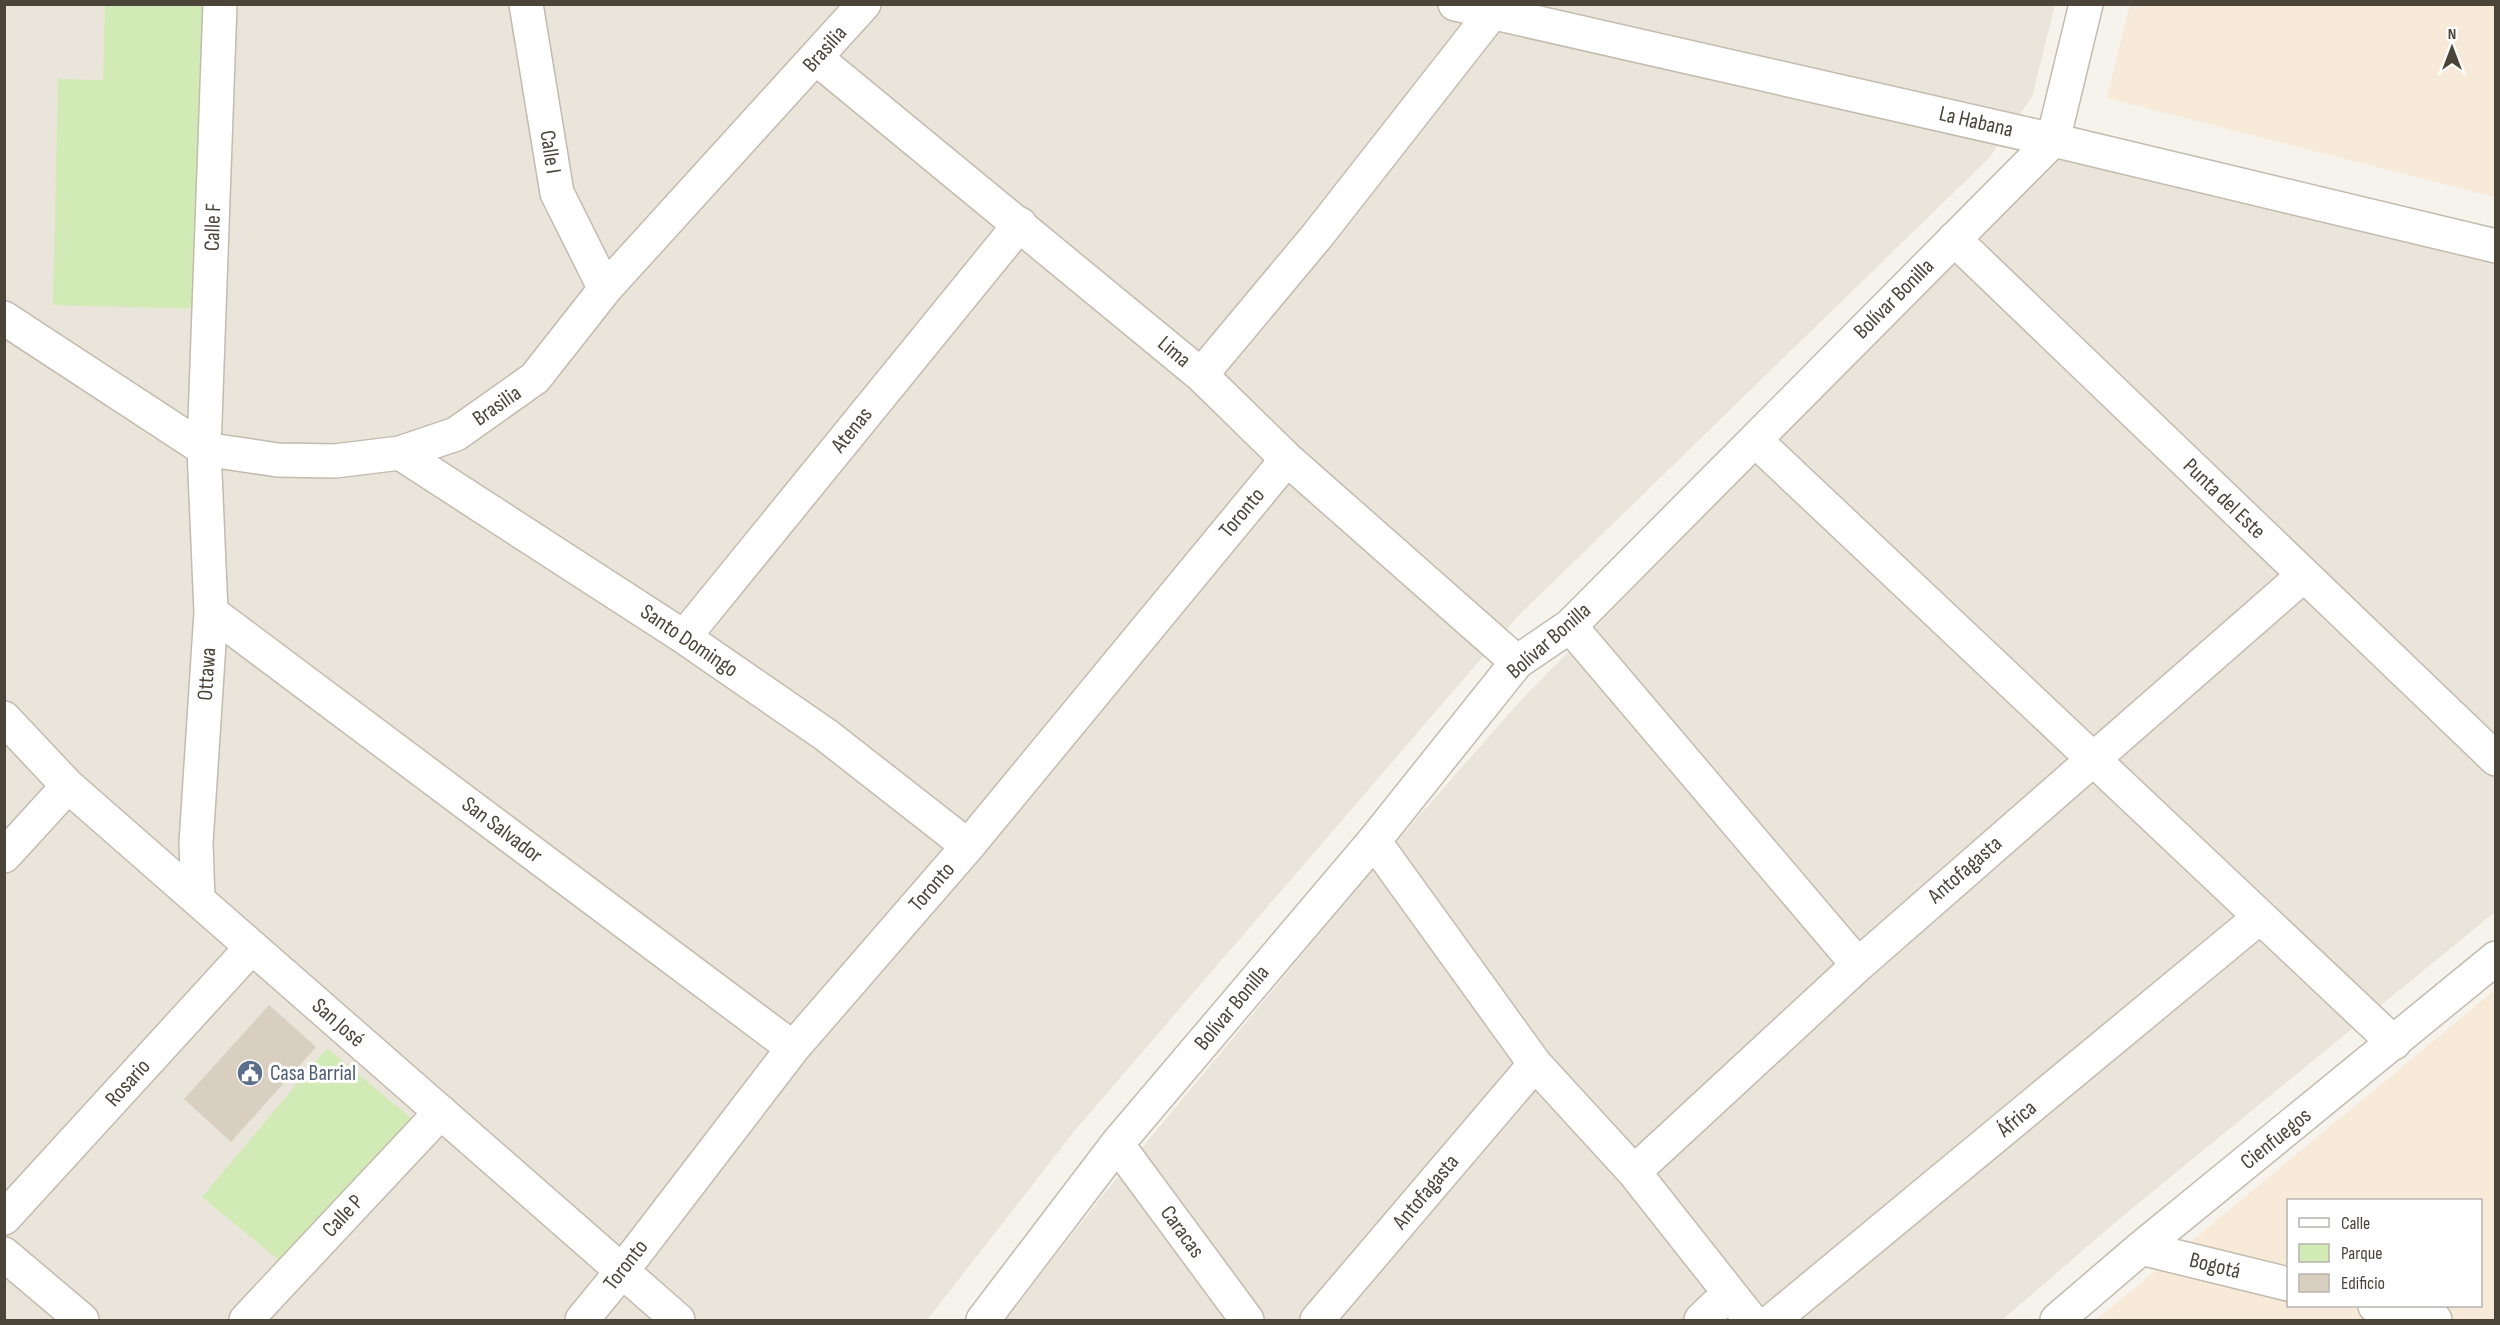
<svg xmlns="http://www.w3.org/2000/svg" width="2500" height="1325" font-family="'Sofia Sans Condensed',sans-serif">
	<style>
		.residential { fill: #eae5da }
		.commercial { fill: #f7ead8; fill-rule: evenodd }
		.green { fill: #d2eab5 }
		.building { fill: #d8cfc1 }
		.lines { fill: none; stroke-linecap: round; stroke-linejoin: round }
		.minor-casing { stroke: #c2bbae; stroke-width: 36 }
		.minor { stroke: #fff; stroke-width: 33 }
		.labels { text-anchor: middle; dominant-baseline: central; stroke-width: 6; stroke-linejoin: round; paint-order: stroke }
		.street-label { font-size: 22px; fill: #4b4439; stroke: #fff }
		.service-label { font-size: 22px; fill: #4e5e75; stroke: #fff; text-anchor: start }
	</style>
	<rect width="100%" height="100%" fill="#f6f3ec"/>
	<path class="residential" d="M5 5H2055L2032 97 1988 159 1518 616 1076 1129 927 1320H5Z
		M2061 154 2495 258V912L2118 1220 2002 1320H1005L1103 1195 1388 851 1522 699Z"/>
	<path class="commercial" d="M2130 5H2495V197L2107 98Z
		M2495 990V1320H2096ZM2288 1200H2480V1306H2288Z"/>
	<path class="green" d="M105 5H211L205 309 53 305 58 79 103 80Z
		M327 1048 411 1118 286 1266 202 1197Z"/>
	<path class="building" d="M269 1005 316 1047 231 1142 184 1099Z"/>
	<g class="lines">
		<defs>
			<path id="minor" d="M526 4 557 193 605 289
				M1455 4 2053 140 2496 246
				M816 58 1201 375 1287 459 1517 662
				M1954 239 2496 759
				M4 318 204 449 278 460 335 461 400 453 456 434 535 378 605 289 864 4
				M1201 375 1317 236 1491 14
				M1755 440 2394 1043
				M400 453 684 637 826 735 968 846
				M211 612 793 1048
				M1570 626 1858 965
				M684 637 1020 224
				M4 718 68 786 678 1320
				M1374 841 1535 1064 1634 1172 1751 1320
				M4 856 68 786
				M198 899 196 843 211 612 204 449 220 4
				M1117 1144 1247 1320
				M1634 1172 1858 965 2304 575
				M4 1218 252 947
				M2141 1248 2288 1284
				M4 1254 82 1320
				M2375 1306 2435 1320
				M246 1320 441 1112
				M582 1320 622 1271 793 1048 968 846 1287 459
				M983 1320 1117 1144 1374 841 1517 662 1570 626 2053 140 2086 4
				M1317 1320 1535 1064
				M1701 1320 1729 1293
				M1773 1320 2260 917
				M2057 1320 2141 1248 2496 958"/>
		</defs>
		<use href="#minor" class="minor-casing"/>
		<use href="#minor" class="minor"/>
	</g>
	<defs>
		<symbol id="civic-disc" viewBox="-11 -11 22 22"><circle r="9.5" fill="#5c6f8a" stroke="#fff"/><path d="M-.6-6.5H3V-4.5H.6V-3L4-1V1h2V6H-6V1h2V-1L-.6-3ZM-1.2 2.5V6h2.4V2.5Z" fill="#fff"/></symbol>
	</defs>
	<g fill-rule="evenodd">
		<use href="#civic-disc" x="235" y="1058" width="30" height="30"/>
	</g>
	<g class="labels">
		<g class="street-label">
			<text transform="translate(825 49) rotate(-48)">Brasilia</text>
			<text transform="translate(1976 122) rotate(13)">La Habana</text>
			<text transform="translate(550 152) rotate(81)">Calle I</text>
			<text transform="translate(213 227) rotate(-88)">Calle F</text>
			<text transform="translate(1894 299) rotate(-45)">Bolívar Bonilla</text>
			<text transform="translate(1174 352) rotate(40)">Lima</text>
			<text transform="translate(497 406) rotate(-35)">Brasilia</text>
			<text transform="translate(852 430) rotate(-51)">Atenas</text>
			<text transform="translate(2224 499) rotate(44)">Punta del Este</text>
			<text transform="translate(1242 513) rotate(-50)">Toronto</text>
			<text transform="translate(689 641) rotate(34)">Santo Domingo</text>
			<text transform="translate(1549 641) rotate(-41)">Bolívar Bonilla</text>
			<text transform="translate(207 674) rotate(-86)">Ottawa</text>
			<text transform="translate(502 830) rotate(37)">San Salvador</text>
			<text transform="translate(1965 870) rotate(-41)">Antofagasta</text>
			<text transform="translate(932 887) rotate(-49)">Toronto</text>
			<text transform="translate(1232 1008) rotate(-50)">Bolívar Bonilla</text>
			<text transform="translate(338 1023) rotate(41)">San José</text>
			<text transform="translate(128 1083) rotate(-48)">Rosario</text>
			<text transform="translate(2017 1119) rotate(-40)">África</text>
			<text transform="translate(2276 1139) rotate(-39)">Cienfuegos</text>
			<text transform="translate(1426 1192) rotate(-50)">Antofagasta</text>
			<text transform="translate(343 1216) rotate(-47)">Calle P</text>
			<text transform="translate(1182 1232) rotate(54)">Caracas</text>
			<text transform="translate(626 1265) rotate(-52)">Toronto</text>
			<text transform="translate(2215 1266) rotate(14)">Bogotá</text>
		</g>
		<g class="service-label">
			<text x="270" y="1073">Casa Barrial</text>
		</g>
	</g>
	<rect width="2500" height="1325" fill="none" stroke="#4b4439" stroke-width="12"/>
	<rect x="2287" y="1199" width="195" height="108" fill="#ffffff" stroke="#b7b4b0" stroke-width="1.5"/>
	<rect x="2299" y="1218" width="30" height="9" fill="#ffffff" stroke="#b7b4b0" stroke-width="1.5"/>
	<text x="2341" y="1229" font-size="18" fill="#4b4439">Calle</text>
	<rect x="2299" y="1244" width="30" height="18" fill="#d2eab5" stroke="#b7b4b0" stroke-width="1.5"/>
	<text x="2341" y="1259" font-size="18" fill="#4b4439">Parque</text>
	<rect x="2299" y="1274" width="30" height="18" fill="#d8cfc1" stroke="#b7b4b0" stroke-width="1.5"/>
	<text x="2341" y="1289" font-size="18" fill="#4b4439">Edificio</text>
	<g transform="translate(2452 48)" stroke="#ffffff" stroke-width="4.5" paint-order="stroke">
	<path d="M0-4.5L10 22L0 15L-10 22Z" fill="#4b4439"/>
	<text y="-9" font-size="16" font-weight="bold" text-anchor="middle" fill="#4b4439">N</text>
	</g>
</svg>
